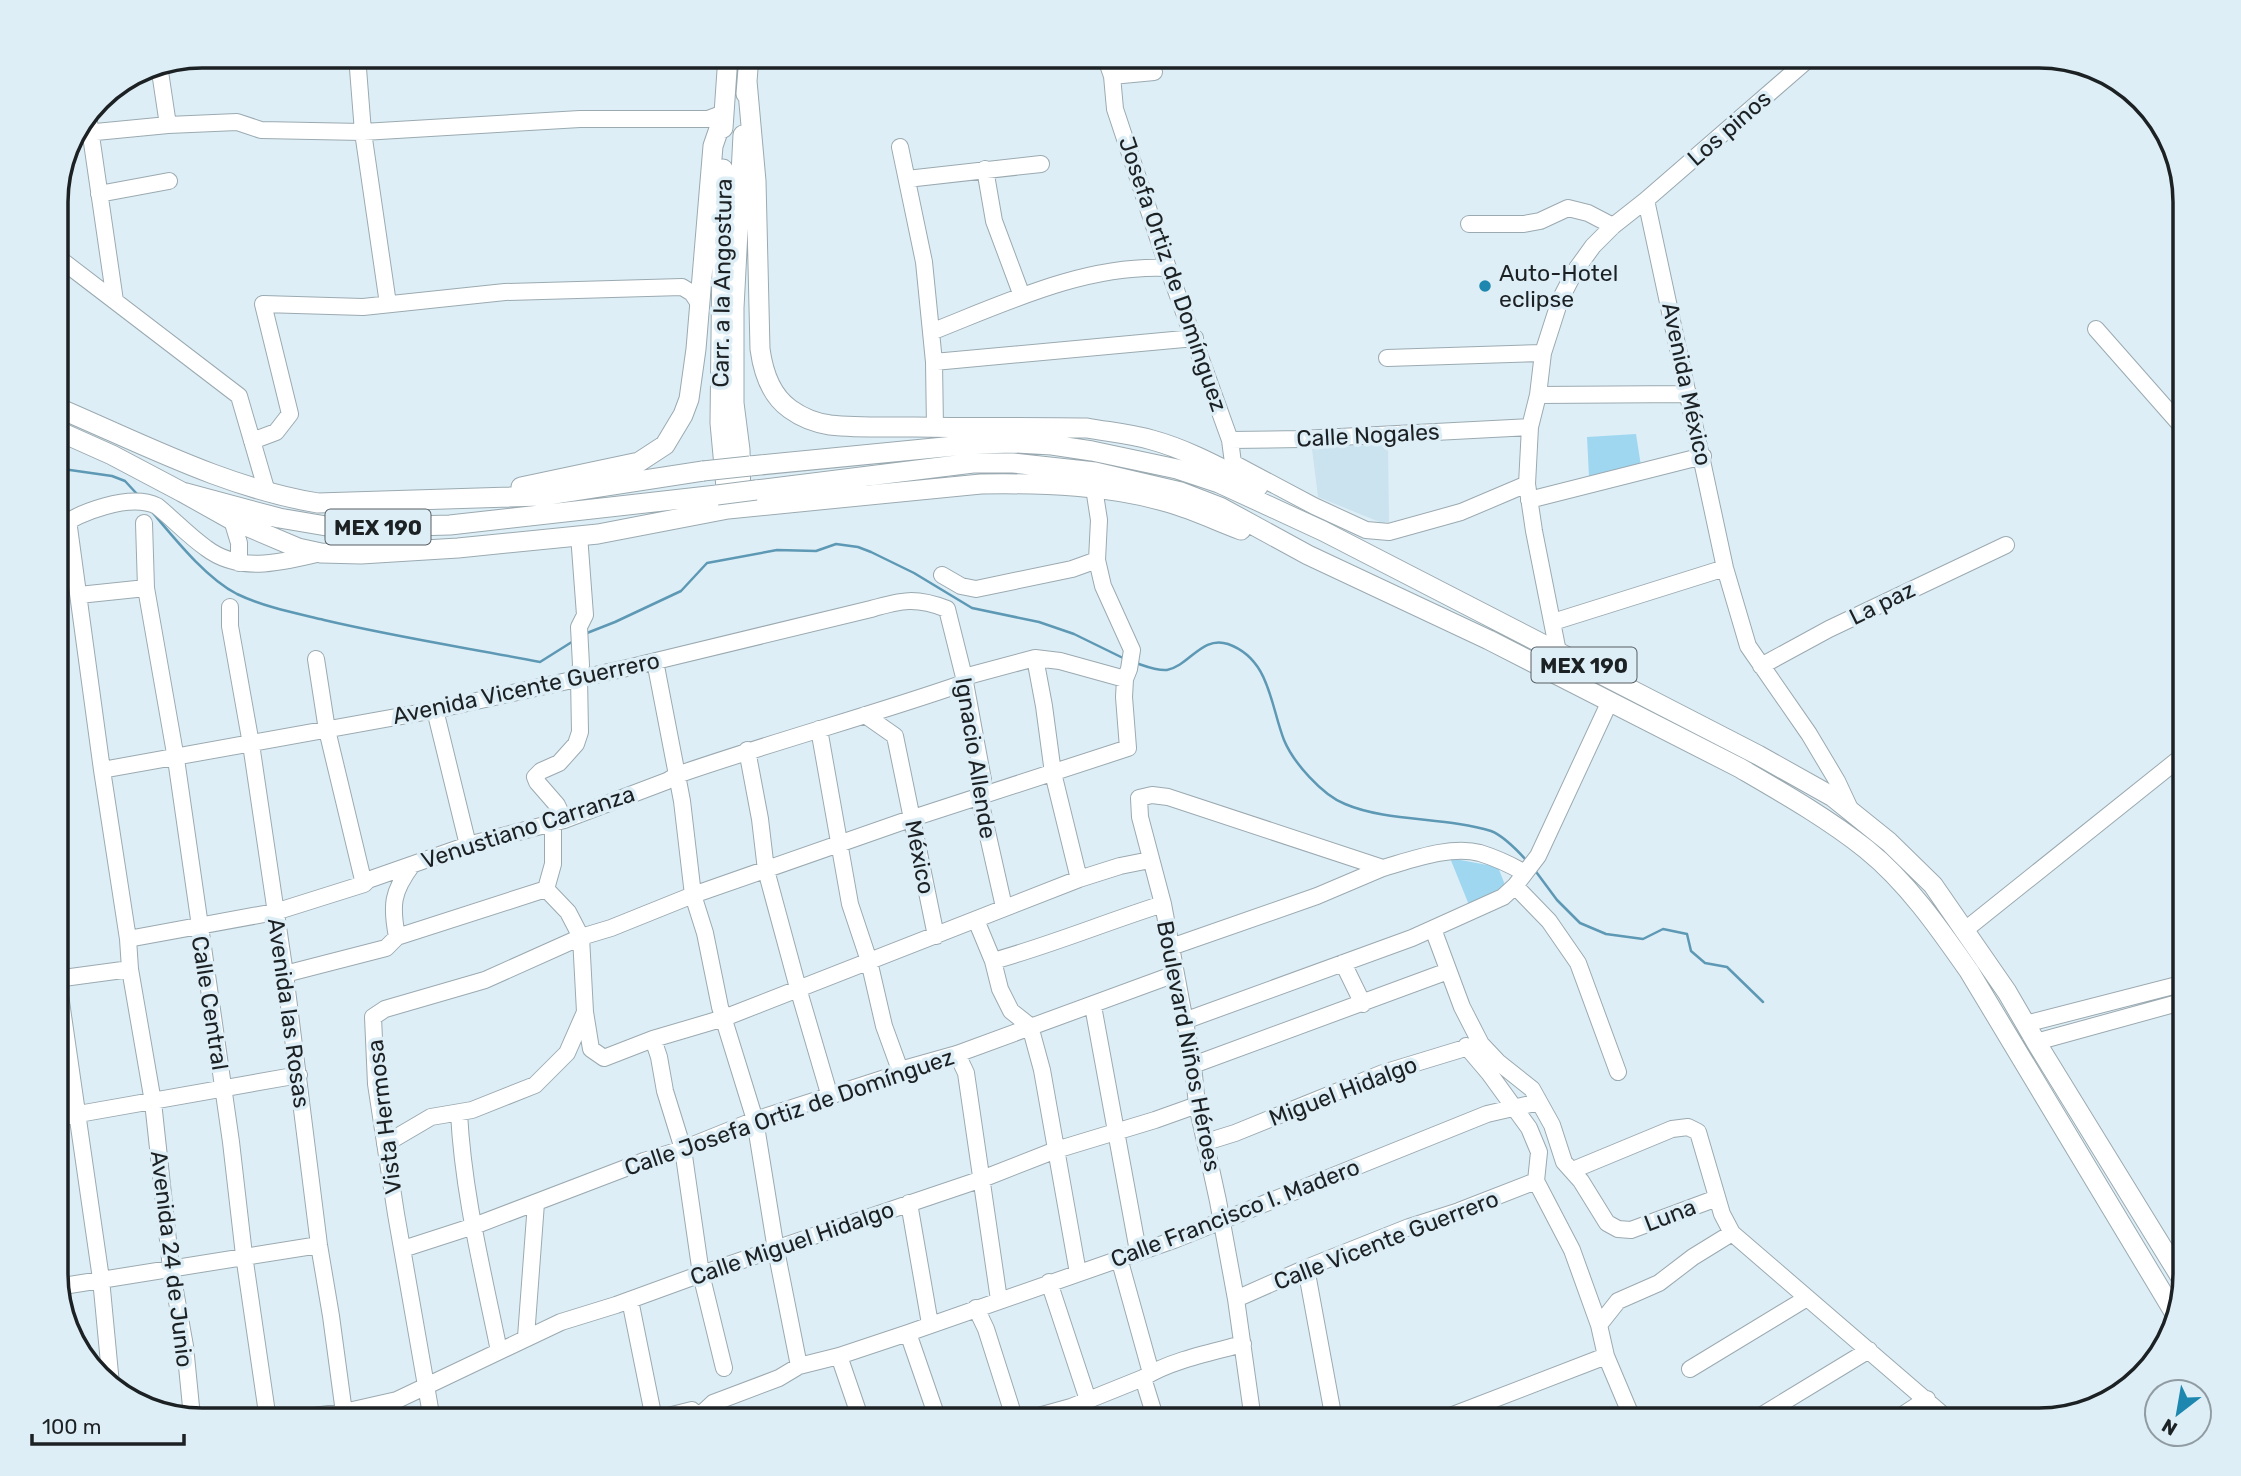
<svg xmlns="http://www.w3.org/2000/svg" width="2241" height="1476" font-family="Rubik,sans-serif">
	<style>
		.built { fill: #cbe3ee }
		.green { fill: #9fd7f1 }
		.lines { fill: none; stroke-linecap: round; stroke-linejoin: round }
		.stream { stroke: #5d98b4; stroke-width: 2.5 }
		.minor-casing { stroke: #9baab1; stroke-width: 18 }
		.major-casing { stroke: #9baab1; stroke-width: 21 }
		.minor { stroke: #fff; stroke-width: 16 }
		.major { stroke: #fff; stroke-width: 19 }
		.major-bridge-casing { stroke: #9baab1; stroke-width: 21; stroke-linecap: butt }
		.major-bridge { stroke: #fff; stroke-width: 19 }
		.poi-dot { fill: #1d87af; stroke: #deeef6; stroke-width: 2.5 }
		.labels { text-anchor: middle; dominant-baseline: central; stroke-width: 7; stroke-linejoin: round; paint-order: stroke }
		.shield { fill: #deeef6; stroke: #565e63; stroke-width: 2 }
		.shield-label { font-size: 21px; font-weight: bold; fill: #1c2124 }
		.street-label { font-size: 23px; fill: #1c2124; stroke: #deeef6 }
		.poi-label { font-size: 23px; fill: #1c2124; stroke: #deeef6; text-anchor: start }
		.rim { fill: none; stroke: #1c2124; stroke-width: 3.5 }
	</style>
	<rect width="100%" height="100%" fill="#deeef6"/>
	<path class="built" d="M1388 442 1389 522 1382 523 1318 497 1312 449Z"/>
	<path class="green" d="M1636 434 1641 466 1589 477 1587 437Z
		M1450 858 1498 867 1507 890 1469 905Z"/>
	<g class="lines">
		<path class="stream" d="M56 468 112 476 125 481 137 494
			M153 513C175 539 206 578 237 594 264 607 295 613 324 620 396 637 468 648 540 662L575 640
			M587 633 615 622 681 591 707 563 777 550 816 551 836 544 858 547 871 552 914 573 972 608 1039 622 1074 634 1123 658
			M1136 663C1145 666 1157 671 1167 670 1189 666 1202 635 1228 644 1270 659 1270 704 1284 740 1293 762 1322 795 1345 804 1387 822 1447 817 1491 831 1504 836 1518 851 1527 861
			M1534 869 1557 900 1580 923 1606 934 1643 939 1663 929 1687 934 1691 951 1705 963 1727 967 1763 1002"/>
		<defs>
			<path id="minor" d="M357 56 363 132 388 304
				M1105 56 1112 76 1115 109 1168 268 1230 440 1233 463 1232 474
				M159 65 168 125
				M1112 76 1154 72
				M88 115 115 301
				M75 134 168 125 237 122 261 130 363 132 580 119H708L724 113
				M900 147 924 262 934 362 935 428
				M985 169 994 221 1022 296
				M907 179 1041 164
				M99 194 169 181
				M1646 200 1725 568 1748 646 1809 734 1837 781 1851 811
				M1469 224H1524L1540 221 1568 208 1588 213 1613 226
				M56 256 239 396 267 492
				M2096 329 2185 430
				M931 332C1007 302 1086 264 1168 268
				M1387 358 1543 353
				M934 362 1195 338
				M1538 395 1689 394
				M1230 440 1301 439 1530 427
				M252 441 276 432 290 414 263 304 363 307 505 292 682 287 692 293 700 305
				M1233 463 1314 506 1366 530 1389 532 1461 512 1527 484
				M1529 500 1703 456
				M68 520 102 770 128 939 130 969 153 1102 171 1268 185 1346 192 1417
				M232 520 239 543V563
				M144 523 146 588 176 759 231 1142 244 1255 268 1420
				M56 529C79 512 130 493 157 506 174 520 189 536 206 548 240 574 283 562 321 553
				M942 575 961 586 976 589 1072 569 1097 560
				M79 595 146 588
				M230 607V626L251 744 285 974 319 1245 331 1316 345 1420
				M1553 622 1725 568
				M1558 652 1534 531 1527 484 1530 427 1538 395 1543 353 1560 300 1575 271 1593 246 1613 226 1646 200 1812 56
				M316 659 327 730 364 884
				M655 661 682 801 693 895 705 933 720 1007 755 1120 776 1250 799 1366
				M1761 666 1829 629 2006 545
				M964 677 1035 658
				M435 710 468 845
				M865 715 895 736 936 936
				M819 729 850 904 869 961 884 1026 900 1070
				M747 750 760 819 766 870 798 988 830 1097
				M102 770 435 710 627 668 871 609C902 600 916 597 947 609L964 677 983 780 979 796 1004 907
				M564 820 557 805 537 782 535 777 541 771 559 763 576 744 580 732 579 677 581 665 579 627 585 615 579 535
				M553 823V864L546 889 568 912 581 937 585 1012 591 1049 604 1058 653 1039 724 1018 1079 879 1120 866 1150 860
				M1383 868C1411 860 1451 845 1480 853 1496 858 1511 865 1525 873
				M1079 879 1053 773 1044 706 1035 658 1060 661 1125 679
				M1515 886 1549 921 1578 963 1618 1072
				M976 920 993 961 1000 989 1011 1011 1030 1026 1042 1070 1078 1273
				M1433 929 1462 1007 1481 1044 1498 1062 1532 1089 1552 1125 1564 1162 1581 1181 1607 1223 1618 1229 1631 1230 1717 1198
				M1965 930 2185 754
				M397 937C391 905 392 892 412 865
				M128 939 275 912 364 884 368 880 468 845 564 820 667 781 677 775C772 742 869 716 964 683
				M1171 947 1317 896 1383 868 1168 797 1152 795 1139 798 1140 817 1163 904 1171 947 1193 1065 1197 1105 1218 1201 1236 1299 1253 1420
				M993 961C1051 945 1106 922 1163 904
				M1343 963 1363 1004
				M56 967 101 1279 111 1384
				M285 974 386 948 397 937 546 889
				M56 979 130 969
				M1093 1006 1138 1251
				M1184 1021 1412 938 1503 897 1515 886 1538 856 1610 701
				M2025 1024 2185 983
				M653 1039 659 1057 665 1091 683 1149 701 1274 724 1368
				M2036 1042 2185 1001
				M1466 1046 1489 1073 1529 1128 1539 1152 1536 1181 1572 1250 1599 1325 1606 1356 1633 1420
				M957 1054 966 1073 999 1300
				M1193 1065 1448 971
				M459 1113C463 1193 483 1272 499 1351
				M56 1118 299 1075
				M1206 1142 1235 1133 1383 1073 1475 1045
				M385 1144 431 1117 472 1110 535 1085 567 1053 585 1012
				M1573 1170 1672 1129 1688 1127 1698 1132 1722 1214 1732 1233 1949 1420
				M909 1203 930 1324
				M403 1249 474 1226 644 1161 683 1149 755 1120 891 1076 900 1070 957 1054 1175 974
				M1119 1258 1151 1373
				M1306 1268 1334 1420
				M1049 1282 1088 1400
				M57 1287 319 1245
				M1236 1299 1306 1268 1409 1227 1459 1211 1536 1181
				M630 1300 654 1419
				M976 1308 986 1329 1015 1420
				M1599 1325 1618 1301 1659 1283 1693 1257 1732 1233
				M908 1333 938 1420
				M526 1337 536 1203
				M839 1356 861 1420
				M1690 1369 1807 1298
				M1143 1378 1156 1420
				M699 1416 713 1403 779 1378 799 1366 839 1356 908 1333 1174 1240 1487 1114 1539 1102
				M284 1420 344 1412 397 1400 561 1322 616 1305 701 1274 982 1179 1056 1150 1155 1120 1197 1105
				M432 1420 396 1214 376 1084 373 1017 385 1009 485 980 581 937 611 928 693 895 913 818 1128 748 1124 697 1125 679 1129 669 1132 650 1103 586 1097 560 1099 520 1094 488
				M652 1420 692 1410 701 1420
				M1024 1420 1071 1407 1143 1378C1169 1361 1212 1352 1243 1344
				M1440 1420 1606 1356
				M1754 1420 1869 1350
				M1895 1420 1927 1399"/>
			<path id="major" d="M747 81 756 181 760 349C763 371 770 395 790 409 801 417 816 423 830 425 858 428 887 427 915 427 973 428 1030 427 1087 428 1109 432 1131 434 1152 440 1189 450 1224 470 1258 487
				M746 94 749 56
				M723 128 728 56
				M723 169 720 423 728 509
				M56 407C141 443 226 488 318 503L541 496 703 471
				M56 430 112 455 182 492 279 518 338 528 450 525 717 495
				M750 466 975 444 1014 443 1052 445 1092 451 1177 469 1219 483 1323 531 1758 755 1833 797 1889 842 1933 885 2007 992 2036 1042 2183 1281
				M521 487 639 462 665 445 683 415 689 399 696 349 713 146 723 117
				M756 490 973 463H1013L1095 472 1181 492 1220 507 1308 555 1489 640 1740 768C1783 793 1827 818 1866 849 1907 882 1939 928 1969 971L2174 1312
				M182 492 232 520 298 548 321 553 361 554 458 548 598 534 728 509 981 484C1043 483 1110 485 1170 503 1194 510 1217 521 1241 530
				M741 506 740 450 734 403V308L743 135"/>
		</defs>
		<use href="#minor" class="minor-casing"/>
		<use href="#major" class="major-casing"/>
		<use href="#minor" class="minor"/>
		<use href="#major" class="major"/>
		<defs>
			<path id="major-bridge" d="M703 471 750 466
				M717 495 756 490"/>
		</defs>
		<use href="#major-bridge" class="major-bridge-casing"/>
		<use href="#major-bridge" class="major-bridge"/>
	</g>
	<circle class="poi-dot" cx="1485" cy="286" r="7"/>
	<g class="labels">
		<g class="shield">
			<rect x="325.5" y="509.5" width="105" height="35" rx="5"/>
			<rect x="1531.5" y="647.5" width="105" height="35" rx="5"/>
		</g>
		<g class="shield-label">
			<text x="378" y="527">MEX 190</text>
			<text x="1584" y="665">MEX 190</text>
		</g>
		<g class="street-label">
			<text transform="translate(1729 128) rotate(-41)">Los pinos</text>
			<text transform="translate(1173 274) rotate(71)">Josefa Ortiz de Domínguez</text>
			<text transform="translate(722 283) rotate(-89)">Carr. a la Angostura</text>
			<text transform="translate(1687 384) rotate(78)">Avenida México</text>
			<text transform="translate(1368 435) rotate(-3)">Calle Nogales</text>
			<text transform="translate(1882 603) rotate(-26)">La paz</text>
			<text transform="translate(526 688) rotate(-12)">Avenida Vicente Guerrero</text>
			<text transform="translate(976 758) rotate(81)">Ignacio Allende</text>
			<text transform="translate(528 827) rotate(-18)">Venustiano Carranza</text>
			<text transform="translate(920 857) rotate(79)">México</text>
			<text transform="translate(210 1003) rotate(81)">Calle Central</text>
			<text transform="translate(289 1013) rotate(82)">Avenida las Rosas</text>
			<text transform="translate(1189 1046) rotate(79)">Boulevard Niños Héroes</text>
			<text transform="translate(1343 1091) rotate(-21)">Miguel Hidalgo</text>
			<text transform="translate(789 1112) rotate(-19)">Calle Josefa Ortiz de Domínguez</text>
			<text transform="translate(384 1117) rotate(-97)">Vista Hermosa</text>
			<text transform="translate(1235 1213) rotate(-21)">Calle Francisco I. Madero</text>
			<text transform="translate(1670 1215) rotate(-21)">Luna</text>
			<text transform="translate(1386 1240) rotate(-21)">Calle Vicente Guerrero</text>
			<text transform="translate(792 1243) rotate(-19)">Calle Miguel Hidalgo</text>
			<text transform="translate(172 1259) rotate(83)">Avenida 24 de Junio</text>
		</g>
		<g class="poi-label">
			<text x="1499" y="273">Auto-Hotel<tspan x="1499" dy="26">eclipse</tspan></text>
		</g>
	</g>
	<path d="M0 0H2241V1476H0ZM202 68H2039A134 134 0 0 1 2173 202V1274A134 134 0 0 1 2039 1408H202A134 134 0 0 1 68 1274V202A134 134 0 0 1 202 68Z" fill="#deeef6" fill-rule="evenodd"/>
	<path class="rim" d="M202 68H2039A134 134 0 0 1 2173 202V1274A134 134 0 0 1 2039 1408H202A134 134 0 0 1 68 1274V202A134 134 0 0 1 202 68Z"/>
	<g transform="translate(2178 1413) rotate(211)"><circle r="33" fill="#deeef6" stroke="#909ca2" stroke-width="2"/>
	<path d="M0-5L12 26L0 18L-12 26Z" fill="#1d87af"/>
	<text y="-10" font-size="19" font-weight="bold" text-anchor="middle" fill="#1c2124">N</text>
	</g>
	<path d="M32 1434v10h152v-10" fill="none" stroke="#1c2124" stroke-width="3.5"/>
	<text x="42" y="1434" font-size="21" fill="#1c2124" stroke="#deeef6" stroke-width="5" paint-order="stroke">100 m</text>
</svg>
